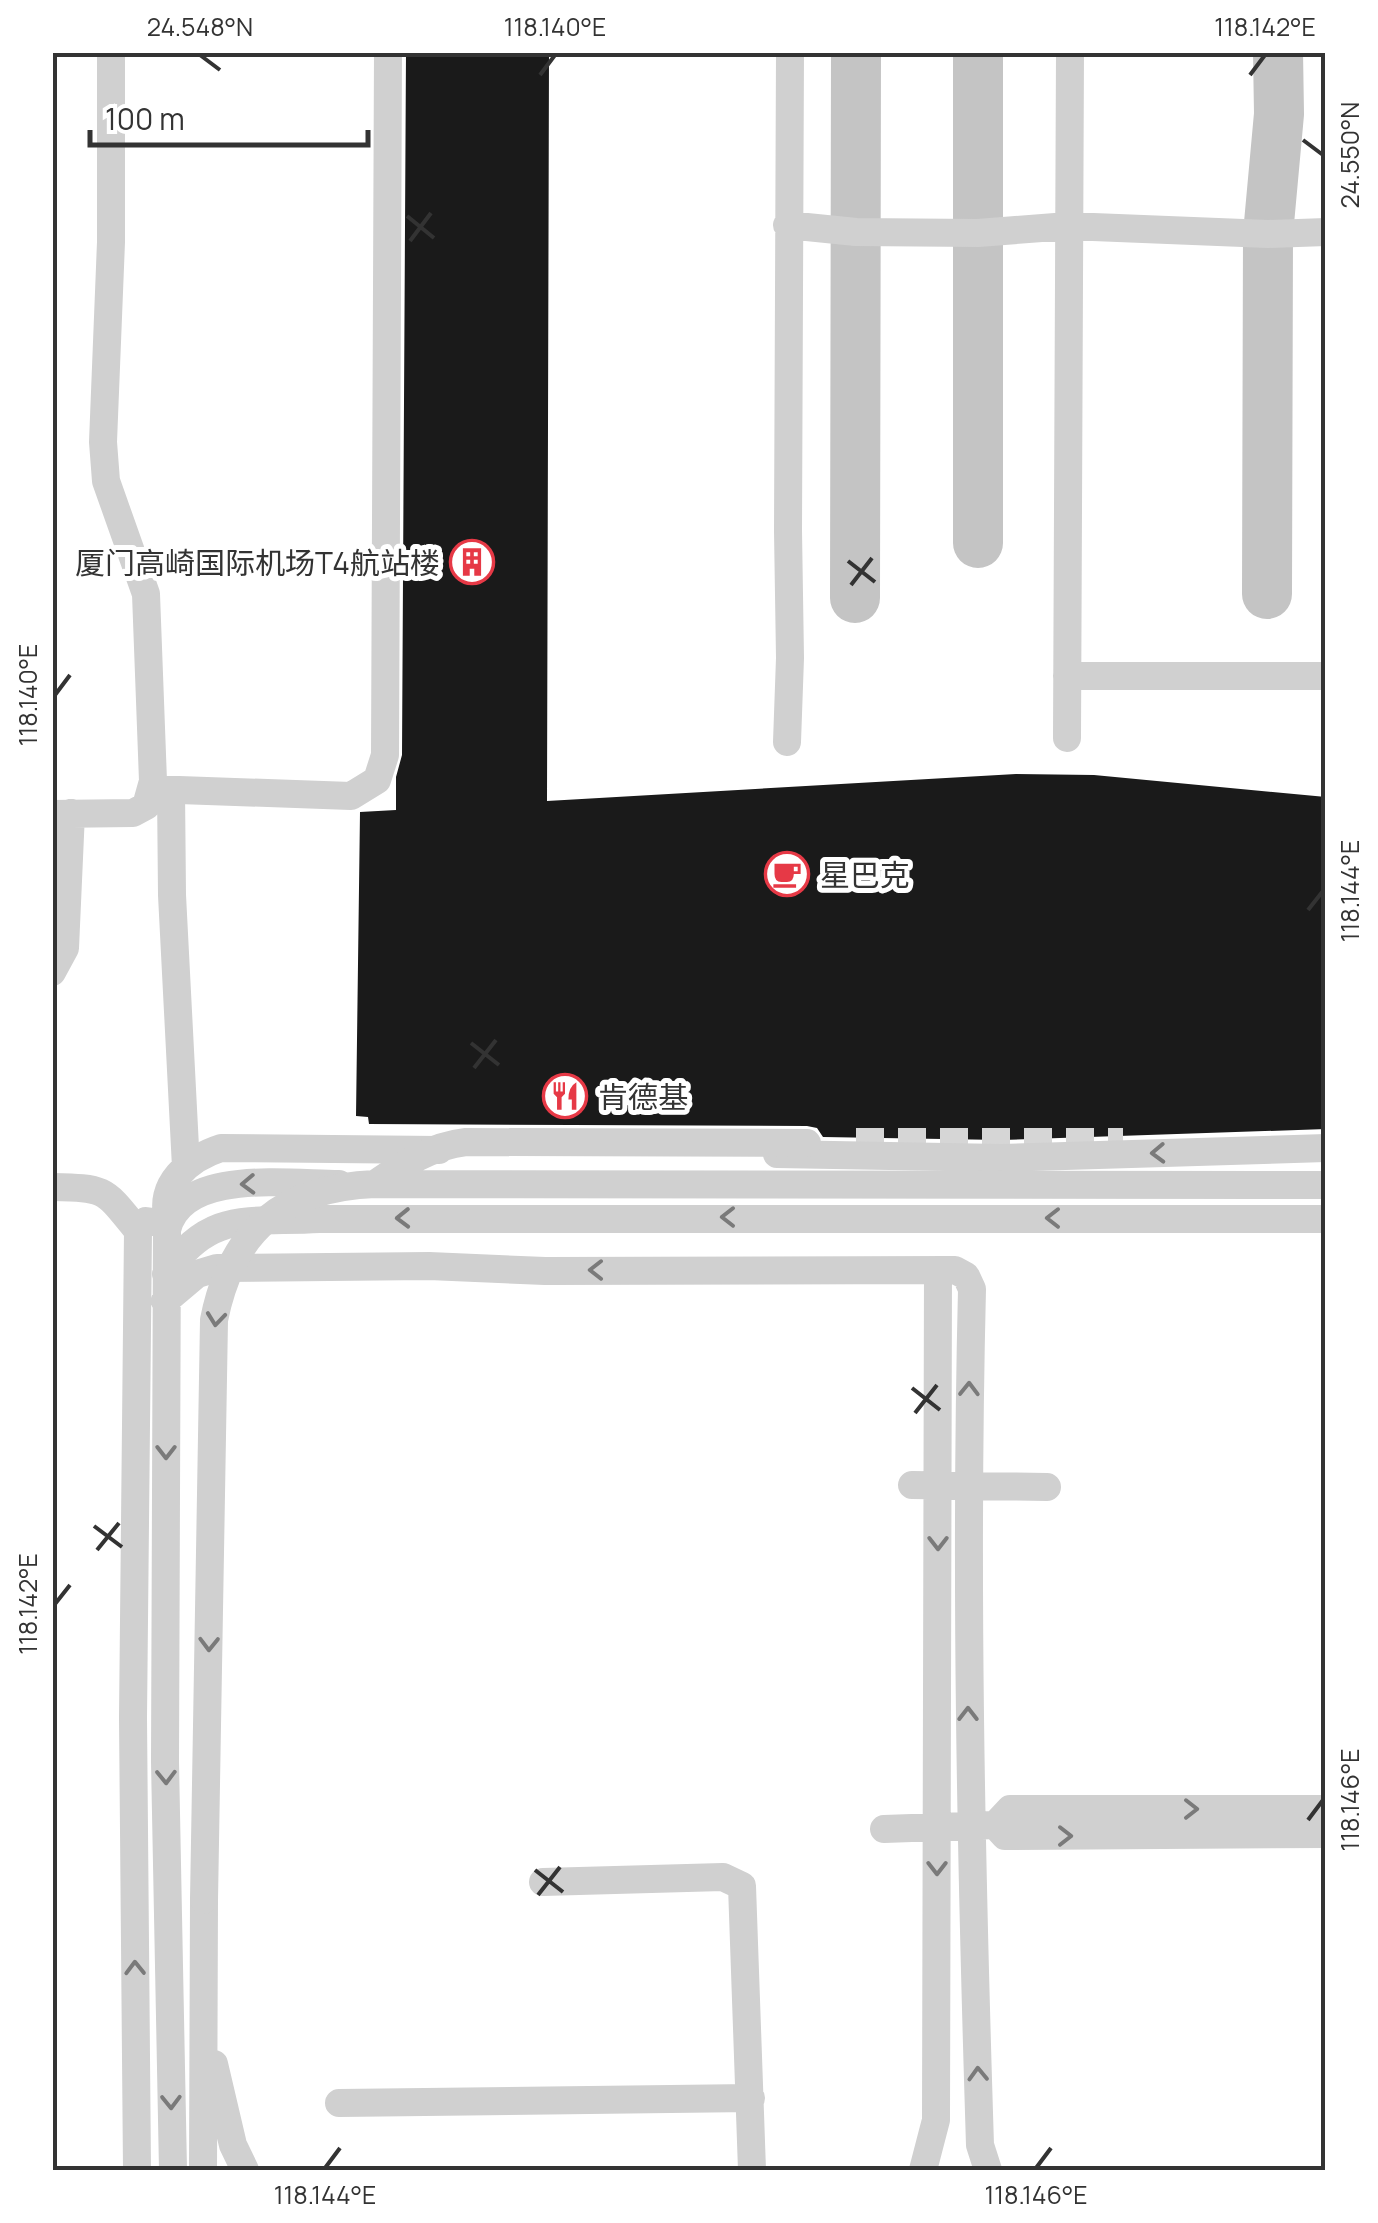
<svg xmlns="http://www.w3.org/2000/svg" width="1378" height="2223" font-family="Manrope,'Noto Sans SC',sans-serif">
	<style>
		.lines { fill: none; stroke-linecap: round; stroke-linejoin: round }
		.taxiway { stroke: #c4c4c4; stroke-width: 50 }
		.building { fill: #1a1a1a }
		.minor-tunnel { stroke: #d6d6d6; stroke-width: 28; stroke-dasharray: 28 14; stroke-linecap: butt }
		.minor { stroke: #d0d0d0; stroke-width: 28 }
		.minor-bridge { stroke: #d0d0d0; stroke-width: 28 }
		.oneway { stroke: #7a7a7a }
		.ticks { fill: none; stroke: #333; stroke-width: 4 }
		.labels { text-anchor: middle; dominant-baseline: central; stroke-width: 10; stroke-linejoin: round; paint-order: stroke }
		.poi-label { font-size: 30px; fill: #333; stroke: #fff; text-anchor: start }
		.neatline { fill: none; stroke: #333; stroke-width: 4 }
		.ticks-label { font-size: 25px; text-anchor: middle; fill: #333 }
	</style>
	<rect width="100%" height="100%" fill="#fff"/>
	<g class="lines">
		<path class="taxiway" d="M978 52V543
			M1267 594 1268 234 1279 114 1278 52
			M855 598 856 52"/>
	</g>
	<path class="building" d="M406 52H549L547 801 1016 774 1094 775 1326 797V1129L1002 1140 823 1137 817 1128 807 1126 369 1124 368 1117 356 1116 360 812 396 810V777L402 755Z"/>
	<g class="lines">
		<path class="minor-tunnel" d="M856 1142H1123"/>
		<path class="minor" d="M787 225 856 232 978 233 1068 226 1268 234 1326 232
			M1067 676H1326
			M1067 738 1070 52
			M787 742 790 658 788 531 790 52
			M151 789 351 796 377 780 385 755 388 52
			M171 790 172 895 186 1167
			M52 814 133 813 146 806 153 781 146 594 106 481 103 442 111 242V52
			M52 972 65 948 71 813
			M777 1154 1002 1158 1326 1148
			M52 1187C107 1188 104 1189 138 1231
			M169 1221C156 1185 190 1158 221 1148L439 1150
			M166 1274C210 1209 249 1223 319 1219H1326
			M165 1301 197 1274 217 1268 429 1266 545 1271 955 1270 966 1276 972 1289C965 1574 971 1859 980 2145L988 2170
			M912 1485 1047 1487
			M995 1825 1010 1809H1326
			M884 1829 995 1825 1005 1836 1326 1834
			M543 1882 723 1877 742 1886 752 2170
			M214 2064 233 2145 245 2170
			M339 2103 751 2098
			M137 2170 133 1718 138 1231 146 1221 168 1224
			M173 2170 165 1762 167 1230C181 1168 290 1184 339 1184
			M203 2170 204 1900
			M923 2170 936 2120 938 1270"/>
		<path class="minor-bridge" d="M375 1184C404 1164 431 1146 466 1142L807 1143
			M204 1900 214 1320C232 1229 283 1188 375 1184L1326 1185"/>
	</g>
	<defs><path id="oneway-chevron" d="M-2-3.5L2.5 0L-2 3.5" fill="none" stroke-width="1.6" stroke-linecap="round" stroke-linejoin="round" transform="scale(2.5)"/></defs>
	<g class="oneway">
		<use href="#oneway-chevron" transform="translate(1158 1153) rotate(178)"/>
		<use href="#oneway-chevron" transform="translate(248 1184) rotate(178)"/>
		<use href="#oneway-chevron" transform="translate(728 1217) rotate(-180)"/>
		<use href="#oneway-chevron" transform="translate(403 1218) rotate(179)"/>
		<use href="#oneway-chevron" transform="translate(1053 1218) rotate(-180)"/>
		<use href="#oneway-chevron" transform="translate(596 1270) rotate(180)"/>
		<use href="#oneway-chevron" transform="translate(216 1319) rotate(96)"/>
		<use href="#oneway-chevron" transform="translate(969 1389) rotate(-89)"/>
		<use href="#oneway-chevron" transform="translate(166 1452) rotate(90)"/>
		<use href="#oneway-chevron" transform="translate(938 1543) rotate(90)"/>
		<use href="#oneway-chevron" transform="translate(209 1644) rotate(91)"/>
		<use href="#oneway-chevron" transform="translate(968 1714) rotate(-90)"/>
		<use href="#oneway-chevron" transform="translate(166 1777) rotate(89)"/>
		<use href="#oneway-chevron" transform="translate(1191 1809)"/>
		<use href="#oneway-chevron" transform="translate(1065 1836)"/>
		<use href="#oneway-chevron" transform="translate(937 1868) rotate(90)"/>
		<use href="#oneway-chevron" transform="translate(135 1968) rotate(-91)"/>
		<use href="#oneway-chevron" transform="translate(978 2074) rotate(-92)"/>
		<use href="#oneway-chevron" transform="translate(171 2102) rotate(89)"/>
	</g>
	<path class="ticks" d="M200 55 220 70M540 75 555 55M1250 75 1265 55M1303 140 1323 155M407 216 434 238M410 241 431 213M848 561 875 582M851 585 872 558M55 695 70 675M1308 910 1323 891M471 1043 499 1065M474 1068 496 1040M912 1388 940 1410M915 1413 937 1385M94 1526 122 1547M97 1550 119 1523M55 1604 70 1585M1308 1820 1323 1800M535 1870 563 1892M538 1895 560 1867M325 2168 340 2148M1036 2168 1051 2148"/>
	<defs>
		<symbol id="building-ring" viewBox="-11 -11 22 22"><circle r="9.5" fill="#fff" stroke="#e63946" stroke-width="1.5"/><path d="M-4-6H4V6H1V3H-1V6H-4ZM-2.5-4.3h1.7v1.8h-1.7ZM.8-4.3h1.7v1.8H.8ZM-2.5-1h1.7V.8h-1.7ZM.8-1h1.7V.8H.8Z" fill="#e63946"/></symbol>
		<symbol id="cafe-ring" viewBox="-11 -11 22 22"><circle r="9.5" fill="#fff" stroke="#e63946" stroke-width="1.5"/><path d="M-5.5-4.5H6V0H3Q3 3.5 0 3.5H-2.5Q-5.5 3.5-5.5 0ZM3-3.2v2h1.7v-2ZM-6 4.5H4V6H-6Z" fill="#e63946"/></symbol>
		<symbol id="restaurant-ring" viewBox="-11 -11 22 22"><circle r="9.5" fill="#fff" stroke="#e63946" stroke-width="1.5"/><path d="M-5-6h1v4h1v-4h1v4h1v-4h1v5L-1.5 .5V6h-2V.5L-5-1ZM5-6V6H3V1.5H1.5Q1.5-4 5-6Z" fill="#e63946"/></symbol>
	</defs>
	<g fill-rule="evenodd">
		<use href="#building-ring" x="447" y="537" width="50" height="50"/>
		<use href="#cafe-ring" x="762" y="849" width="50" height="50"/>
		<use href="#restaurant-ring" x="540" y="1071" width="50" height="50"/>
	</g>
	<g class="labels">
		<g class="poi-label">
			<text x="440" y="562" text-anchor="end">厦门高崎国际机场T4航站楼</text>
			<text x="820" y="874">星巴克</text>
			<text x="598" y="1096">肯德基</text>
		</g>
	</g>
	<rect width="1378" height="2223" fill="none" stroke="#ffffff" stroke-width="110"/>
	<path d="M90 130v15h278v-15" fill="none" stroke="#333333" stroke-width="5"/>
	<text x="105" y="130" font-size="30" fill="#333333" stroke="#ffffff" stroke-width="8" paint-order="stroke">100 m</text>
	<rect x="55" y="55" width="1268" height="2113" class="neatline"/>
	<g class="ticks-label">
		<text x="200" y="36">24.548°N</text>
		<text x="555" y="36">118.140°E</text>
		<text x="1265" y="36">118.142°E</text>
		<text transform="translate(1350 155) rotate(-90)" y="9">24.550°N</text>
		<text transform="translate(28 695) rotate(-90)" y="9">118.140°E</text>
		<text transform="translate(1350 891) rotate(-90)" y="9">118.144°E</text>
		<text transform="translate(28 1604) rotate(-90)" y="9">118.142°E</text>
		<text transform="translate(1350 1800) rotate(-90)" y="9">118.146°E</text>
		<text x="325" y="2204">118.144°E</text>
		<text x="1036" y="2204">118.146°E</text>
	</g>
</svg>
